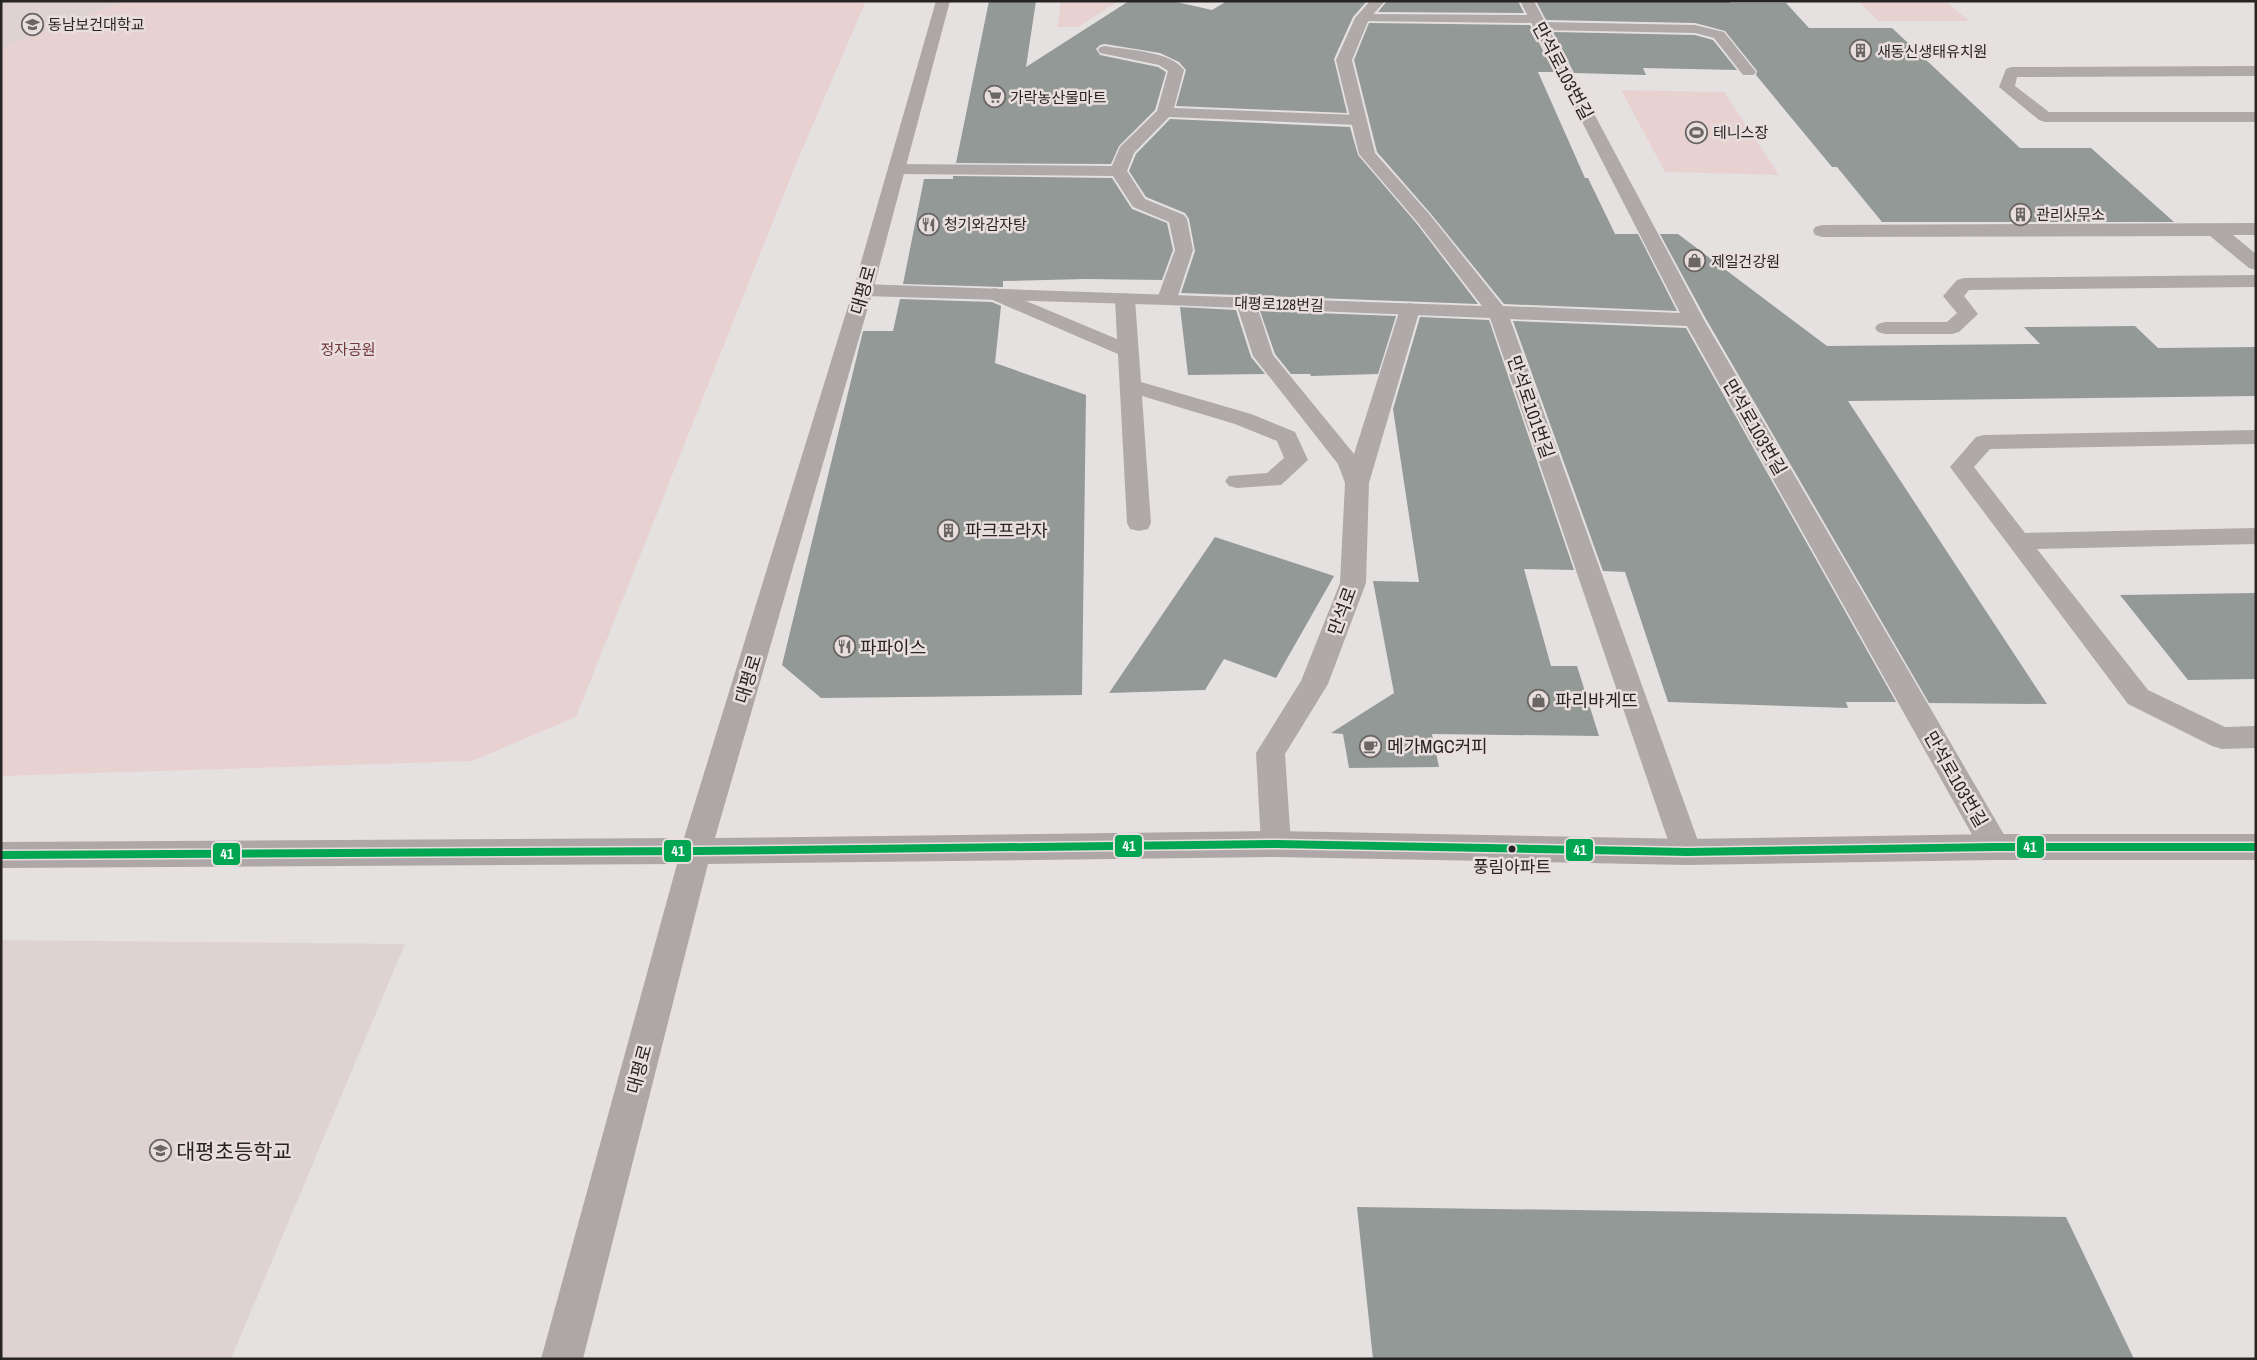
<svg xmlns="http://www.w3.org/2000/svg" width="2257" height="1360" font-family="'Archivo Narrow','Noto Sans KR',sans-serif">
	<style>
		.built { fill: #dfd3d2 }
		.green { fill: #e8d2d1 }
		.building { fill: #939996 }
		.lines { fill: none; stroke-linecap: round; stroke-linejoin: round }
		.lane { fill: #afa9a9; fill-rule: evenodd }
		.street { fill: #afa9a9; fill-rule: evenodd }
		.secondary { fill: #afa7a7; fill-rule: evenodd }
		.bus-1-casing { stroke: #e9dede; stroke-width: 11 }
		.bus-1 { stroke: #00a651; stroke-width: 8 }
		.bus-dot { fill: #282423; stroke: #e9dede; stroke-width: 2 }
		.labels { text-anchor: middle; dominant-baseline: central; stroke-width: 5; stroke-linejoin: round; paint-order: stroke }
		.far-poi-label { font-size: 15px; fill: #282423; stroke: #e9dede; text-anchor: start }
		.far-street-label { font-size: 15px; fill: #282423; stroke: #e9dede }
		.far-park-label { font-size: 15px; fill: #74383a; stroke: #e9dede }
		.bus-label { font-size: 17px; fill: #282423; stroke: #e9dede }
		.street-label { font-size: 18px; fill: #282423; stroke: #e9dede }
		.poi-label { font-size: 18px; fill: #282423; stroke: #e9dede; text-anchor: start }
		.near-poi-label { font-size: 21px; fill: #282423; stroke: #e9dede; text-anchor: start }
		.line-badge { stroke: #e9dede; stroke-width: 2 }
		.badge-label { font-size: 14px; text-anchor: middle; font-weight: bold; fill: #fff }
	</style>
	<rect width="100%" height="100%" fill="#e6e1e1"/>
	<path class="built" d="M1 1H126L1 48Z
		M1 940 405 944 231 1359H1Z"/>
	<path class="green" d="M126 1H866L794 169 576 717 472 761 1 776V48Z
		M1061 1H1119L1078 27H1057Z
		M1858 1H1946L1969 21H1878Z
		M1621 90 1724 92 1779 175 1665 172Z"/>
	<path class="building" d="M989 1H1036L1026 67 1129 1H1172L1212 10 1227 1H1367L1353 17 1334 59 1347 113 1176 106 1186 70 1179 62 1160 53 1105 44 1100 45 1096 49 1100 55 1158 67 1166 72 1155 110 1119 146 1111 164 956 163Z
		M1387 1H1518L1524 13 1378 12Z
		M1536 1H1730V3H1786L1809 28H1892L2020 148H2091L2174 222H1882L1837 167H1832L1756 75 1757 71 1725 31 1695 23 1546 20Z
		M1369 23 1530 25 1554 72H1538L1585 178H1588L1615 234H1638L1677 311 1504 304 1431 214 1377 152 1354 60Z
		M1553 32 1695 35 1713 40 1737 70 1643 68 1646 75 1574 73Z
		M1170 119 1350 127 1358 155 1417 224 1478 304 1181 293 1195 251 1189 219 1185 213 1146 197 1129 171 1136 154Z
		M953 176 1112 178 1132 209 1167 223 1173 250 1162 280 1086 279 1003 281V287L903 284 924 179H953Z
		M1660 234H1678L1827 346 2040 344 2024 327 2135 326 2158 348 2256 347V396L1848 401 2047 704 1929 703 1706 319Z
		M900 299 992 302 1001 306 995 363 1086 395 1082 695 821 698 782 665 863 331H893Z
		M1180 307 1236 310 1251 357 1265 374 1188 375Z
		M1260 311 1396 316 1378 374 1311 376 1310 374H1291L1275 354Z
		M1420 317 1489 320 1574 570 1524 569 1551 666H1577L1599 736 1432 734 1439 767 1349 768 1343 734 1331 733 1394 693 1373 581 1419 582 1393 409Z
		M1513 321 1686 328 1896 702H1846L1848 708 1668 702 1625 572 1603 571Z
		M1215 537 1334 576 1276 678 1224 659 1205 690 1109 693Z
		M2256 593V679L2188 680 2120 595Z
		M1357 1207 2066 1217 2134 1359H1373Z"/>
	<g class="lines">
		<path class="lane" d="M1362 14 1536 15 1541 16 1543 19 1541 22 1695 25 1724 32 1756 72 1753 75H1743L1714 38 1695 33 1541 30 1536 29 1534 26 1536 23 1357 21 1355 18Z
			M1105 46C1127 50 1171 51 1184 70L1174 108 1358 115 1364 117 1366 120 1364 123 1358 125 1169 117 1134 153 1127 171 1145 199 1184 215 1187 219 1193 250 1177 299 1174 303 1167 305 1160 303 1157 299 1175 250 1169 222 1133 207 1113 176 898 174 892 173 889 169 892 165 898 164 1112 166 1120 147 1157 111 1168 71 1159 65 1100 53 1098 50 1100 47Z
			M2256 66V76L2017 77 2015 86 2049 112H2256V122H2045L2039 120 1999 87 2006 69 2011 67Z
			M2256 223V235H2233L2256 254V270L2249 268 2210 236 1822 237 1815 235 1813 231 1815 227 1822 225Z
			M2256 275V287L1969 290 1964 296 1978 314 1959 332 1952 334H1885L1878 332 1875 328 1878 324 1885 322H1947L1957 313 1943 296 1957 280 1964 278Z
			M995 288 1117 339 1115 299 1118 295 1125 293 1132 295 1135 299 1141 382 1251 414 1295 432 1308 460 1281 485 1237 488 1229 486 1225 481 1229 476 1267 473 1284 458 1277 441 1235 424 1142 396 1151 523 1148 529 1139 531 1130 529 1127 523 1118 354 988 298 985 294 988 290Z
			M1246 297 1253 299 1256 303 1273 355 1354 454 1400 309 1403 305 1410 303 1417 305 1420 309 1369 483 1366 583 1328 684 1285 754 1291 844 1287 853 1276 857 1265 853 1261 844 1256 753 1301 681 1340 583 1345 483 1338 464 1253 356 1236 303 1239 299Z
			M2256 430V444L1990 449 1974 467 2025 533 2256 528V544L2037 549 2148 690 2225 727 2256 726V748L2222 749 2212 746 2128 704 1950 467 1976 437 1984 435Z"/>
		<path class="street" d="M1370 1H1385L1369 19 1352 60 1375 153 1430 215 1503 306 1680 313 1520 1H1534L1704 320 2006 838 2010 847 2006 856 1995 860 1984 856 1687 326 1510 319 1702 852 1698 861 1687 865 1676 861 1672 852 1490 318 1167 305 863 296 856 294 853 290 856 286 863 284 1482 306 1418 223 1359 154 1336 60 1355 18Z"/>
		<path class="secondary" d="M936 1H950L873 290 715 838 1276 831 1687 839 1995 834H2256V860H1995L1687 865 1276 857 708 864 583 1359H541L677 864 1 868V842L684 838 853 290Z"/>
		<defs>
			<path id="bus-1" d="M1 855 696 851 1276 844 1687 852 1995 847H2256"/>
		</defs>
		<use href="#bus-1" class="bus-1-casing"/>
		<use href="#bus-1" class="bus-1"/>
	</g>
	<defs>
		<symbol id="university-ring" viewBox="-11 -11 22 22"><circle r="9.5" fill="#e9dede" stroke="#6a6666" stroke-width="1.5"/><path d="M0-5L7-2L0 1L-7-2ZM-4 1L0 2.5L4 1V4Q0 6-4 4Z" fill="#6a6666"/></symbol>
		<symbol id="building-ring" viewBox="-11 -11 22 22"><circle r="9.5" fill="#e9dede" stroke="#6a6666" stroke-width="1.5"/><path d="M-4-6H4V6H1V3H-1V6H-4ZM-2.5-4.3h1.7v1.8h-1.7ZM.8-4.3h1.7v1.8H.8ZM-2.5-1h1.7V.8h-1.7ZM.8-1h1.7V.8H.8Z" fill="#6a6666"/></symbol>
		<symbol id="supermarket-ring" viewBox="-11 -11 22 22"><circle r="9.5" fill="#e9dede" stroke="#6a6666" stroke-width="1.5"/><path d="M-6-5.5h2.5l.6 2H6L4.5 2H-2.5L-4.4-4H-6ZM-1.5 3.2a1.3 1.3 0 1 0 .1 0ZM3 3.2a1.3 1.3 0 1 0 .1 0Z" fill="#6a6666"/></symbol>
		<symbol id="stadium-ring" viewBox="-11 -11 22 22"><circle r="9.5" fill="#e9dede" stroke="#6a6666" stroke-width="1.5"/><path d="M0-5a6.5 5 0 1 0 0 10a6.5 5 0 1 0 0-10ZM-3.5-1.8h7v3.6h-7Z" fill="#6a6666"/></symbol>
		<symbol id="restaurant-ring" viewBox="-11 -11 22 22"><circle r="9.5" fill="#e9dede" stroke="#6a6666" stroke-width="1.5"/><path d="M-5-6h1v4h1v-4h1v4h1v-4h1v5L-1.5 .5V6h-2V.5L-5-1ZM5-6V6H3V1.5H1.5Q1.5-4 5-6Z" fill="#6a6666"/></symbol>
		<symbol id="shop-ring" viewBox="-11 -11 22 22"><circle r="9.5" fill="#e9dede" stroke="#6a6666" stroke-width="1.5"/><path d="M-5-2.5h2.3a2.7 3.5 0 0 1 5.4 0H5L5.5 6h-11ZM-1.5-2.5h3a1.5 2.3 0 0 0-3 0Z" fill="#6a6666"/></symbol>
		<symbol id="cafe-ring" viewBox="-11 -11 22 22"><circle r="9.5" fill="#e9dede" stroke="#6a6666" stroke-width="1.5"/><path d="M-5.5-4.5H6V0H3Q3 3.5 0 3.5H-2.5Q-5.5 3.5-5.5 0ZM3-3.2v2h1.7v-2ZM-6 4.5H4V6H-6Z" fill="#6a6666"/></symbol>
		<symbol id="school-ring" viewBox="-11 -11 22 22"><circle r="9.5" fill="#e9dede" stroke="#6a6666" stroke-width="1.5"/><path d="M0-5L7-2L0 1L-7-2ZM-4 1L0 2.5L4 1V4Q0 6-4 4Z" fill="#6a6666"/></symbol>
	</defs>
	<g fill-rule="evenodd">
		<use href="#university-ring" x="20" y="12" width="25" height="25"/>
		<use href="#building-ring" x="1848" y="38" width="25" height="25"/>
		<use href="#supermarket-ring" x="982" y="84" width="25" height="25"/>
		<use href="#stadium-ring" x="1684" y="120" width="25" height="25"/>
		<use href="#building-ring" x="2008" y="202" width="25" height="25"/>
		<use href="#restaurant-ring" x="916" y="212" width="25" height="25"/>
		<use href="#shop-ring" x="1682" y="248" width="25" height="25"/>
		<use href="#building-ring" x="936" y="518" width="25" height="25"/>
		<use href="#restaurant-ring" x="832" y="634" width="25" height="25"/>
		<use href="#shop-ring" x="1526" y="688" width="25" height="25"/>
		<use href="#cafe-ring" x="1358" y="734" width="25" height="25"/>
		<use href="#school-ring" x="148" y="1138" width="25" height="25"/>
	</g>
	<circle class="bus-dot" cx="1512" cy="849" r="4.5"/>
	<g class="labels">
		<g class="far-poi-label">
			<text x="48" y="24">동남보건대학교</text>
			<text x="1877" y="51">새동신생태유치원</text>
			<text x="1010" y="97">가락농산물마트</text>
			<text x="1713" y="132">테니스장</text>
			<text x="2036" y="214">관리사무소</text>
			<text x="944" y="224">청기와감자탕</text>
			<text x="1711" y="261">제일건강원</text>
		</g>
		<g class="far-street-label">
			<text transform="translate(1279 304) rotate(2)">대평로128번길</text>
		</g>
		<g class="far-park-label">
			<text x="348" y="349">정자공원</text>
		</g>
		<g class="bus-label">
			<text x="1512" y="866">풍림아파트</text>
		</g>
		<g class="street-label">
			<text transform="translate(1563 71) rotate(62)">만석로103번길</text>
			<text transform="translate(863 290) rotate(-74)">대평로</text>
			<text transform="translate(1531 407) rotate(71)">만석로101번길</text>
			<text transform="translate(1755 427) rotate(60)">만석로103번길</text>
			<text transform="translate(1342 611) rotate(-70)">만석로</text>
			<text transform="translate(748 679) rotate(-73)">대평로</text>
			<text transform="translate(1956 779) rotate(60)">만석로103번길</text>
			<text transform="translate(639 1069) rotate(-75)">대평로</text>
		</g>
		<g class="poi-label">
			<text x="965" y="530">파크프라자</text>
			<text x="860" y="647">파파이스</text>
			<text x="1555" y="700">파리바게뜨</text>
			<text x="1387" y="746">메가MGC커피</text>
		</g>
		<g class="near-poi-label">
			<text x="176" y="1151">대평초등학교</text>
		</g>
	</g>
	<g class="line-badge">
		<rect x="1114" y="834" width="29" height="24" rx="5" fill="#00a651"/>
		<rect x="2016" y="835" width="29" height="24" rx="5" fill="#00a651"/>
		<rect x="1565" y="838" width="29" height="24" rx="5" fill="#00a651"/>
		<rect x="663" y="839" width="29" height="24" rx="5" fill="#00a651"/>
		<rect x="212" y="842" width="29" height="24" rx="5" fill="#00a651"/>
	</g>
	<g class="badge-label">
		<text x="1129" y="851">41</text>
		<text x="2030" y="852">41</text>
		<text x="1580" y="855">41</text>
		<text x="678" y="856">41</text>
		<text x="227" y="859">41</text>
	</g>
	<rect width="2257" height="1360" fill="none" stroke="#282423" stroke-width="5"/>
</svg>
